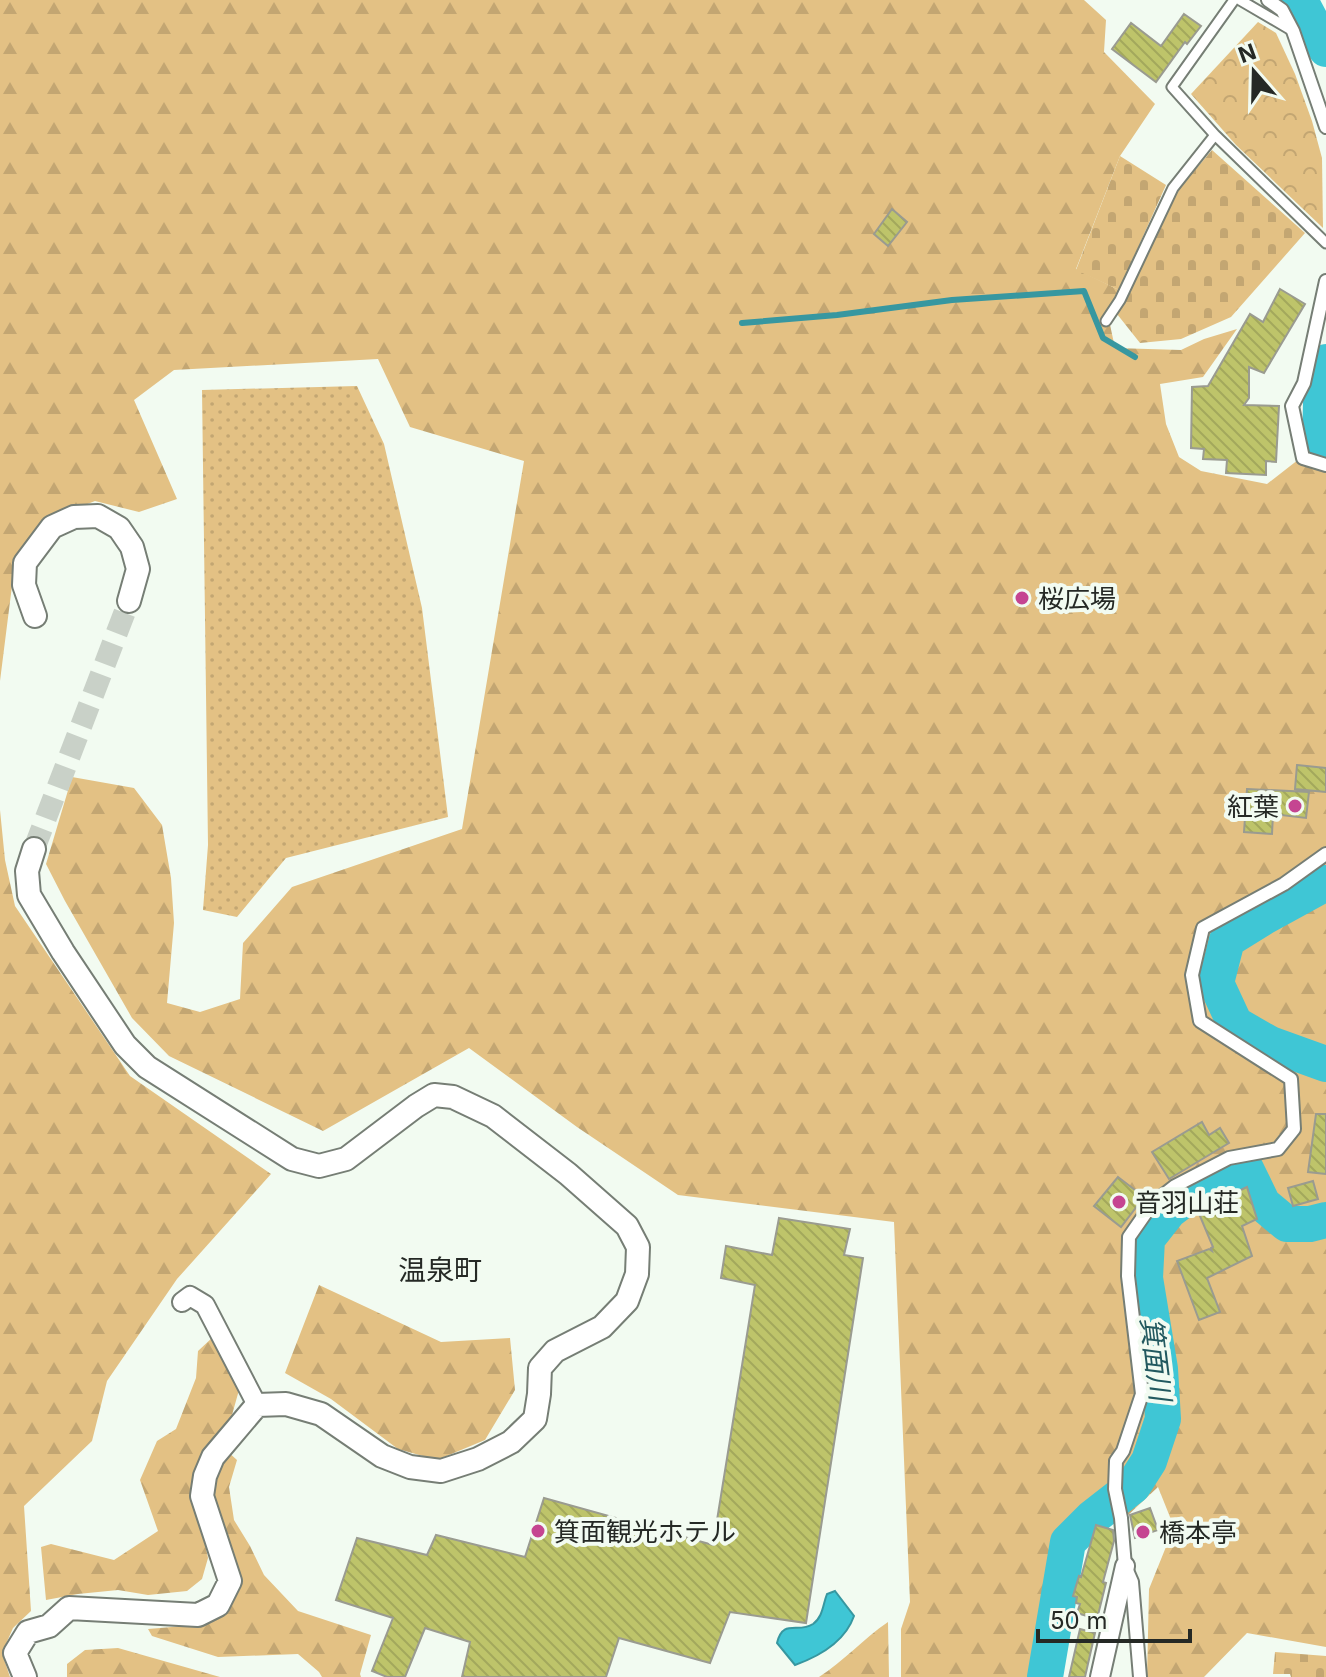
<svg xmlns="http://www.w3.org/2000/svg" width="1326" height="1677" font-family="Inter,'Noto Sans JP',sans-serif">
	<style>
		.grass { fill: url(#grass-dots) }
		.forest { fill: url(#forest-firs) }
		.cemetery { fill: url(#cemetery-stones) }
		.park { fill: url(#park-crowns) }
		.water { fill: #3fc6d5; stroke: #3797a0; stroke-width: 2 }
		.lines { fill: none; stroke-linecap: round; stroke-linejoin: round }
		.stream { stroke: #3797a0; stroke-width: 6 }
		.river { stroke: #3fc6d5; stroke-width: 36 }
		.building { fill: url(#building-back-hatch); stroke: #9a9b90; stroke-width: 2 }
		.tertiary-tunnel { stroke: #c9d1c8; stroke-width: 22; stroke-dasharray: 22 11; stroke-linecap: butt }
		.service-casing { stroke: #767e75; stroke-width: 13 }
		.pedestrian-casing { stroke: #767e75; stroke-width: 16 }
		.minor-casing { stroke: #767e75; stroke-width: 22 }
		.tertiary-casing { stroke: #767e75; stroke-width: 26 }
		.service { stroke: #fff; stroke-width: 9 }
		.pedestrian { stroke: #fff; stroke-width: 12 }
		.minor { stroke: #fff; stroke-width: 18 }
		.tertiary { stroke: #fff; stroke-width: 22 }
		.poi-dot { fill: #c54591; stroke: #f2fbf1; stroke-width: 3 }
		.labels { text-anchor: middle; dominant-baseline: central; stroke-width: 8; stroke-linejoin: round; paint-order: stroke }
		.poi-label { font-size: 26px; fill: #252925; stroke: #f2fbf1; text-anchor: start }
		.neighbourhood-label { font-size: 28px; fill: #252925; stroke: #f2fbf1 }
		.water-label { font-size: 28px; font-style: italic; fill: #22595f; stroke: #f2fbf1 }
	</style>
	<defs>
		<pattern id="grass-dots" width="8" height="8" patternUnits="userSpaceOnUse" patternTransform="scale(2)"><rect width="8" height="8" fill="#e3c184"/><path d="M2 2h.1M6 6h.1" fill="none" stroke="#c3a672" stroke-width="1.8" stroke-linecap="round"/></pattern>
		<pattern id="forest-firs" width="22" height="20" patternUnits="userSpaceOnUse" patternTransform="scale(2)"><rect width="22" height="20" fill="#e3c184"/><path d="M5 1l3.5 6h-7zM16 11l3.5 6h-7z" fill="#c3a672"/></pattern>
		<pattern id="cemetery-stones" width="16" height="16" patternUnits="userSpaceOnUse" patternTransform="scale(2)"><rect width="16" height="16" fill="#e3c184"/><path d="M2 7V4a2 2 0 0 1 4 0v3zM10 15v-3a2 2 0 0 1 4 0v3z" fill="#c3a672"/></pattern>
		<pattern id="park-crowns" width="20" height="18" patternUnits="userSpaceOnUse" patternTransform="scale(2)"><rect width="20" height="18" fill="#e3c184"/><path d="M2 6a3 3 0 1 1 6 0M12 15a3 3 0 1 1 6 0" fill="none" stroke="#c3a672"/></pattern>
		<pattern id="building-back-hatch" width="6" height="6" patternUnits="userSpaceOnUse" patternTransform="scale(2)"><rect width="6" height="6" fill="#bec46a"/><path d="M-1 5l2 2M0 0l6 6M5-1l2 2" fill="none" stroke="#a3a85c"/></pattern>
	</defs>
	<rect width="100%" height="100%" fill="#f2fbf1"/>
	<path class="grass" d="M357 386 384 444 422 608 448 817 286 858 237 917 203 910 208 845 202 390Z"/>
	<path class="forest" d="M0 0H1084L1106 20 1104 52 1155 104 1120 156 1076 269 1119 290 1109 320 1115 348 1181 350 1204 339 1237 329 1203 377 1160 384 1166 424 1179 457 1201 471 1267 484 1326 438V1647L1247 1633 1204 1677H1147L1149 1589 1174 1527 1158 1487 1126 1517 1121 1489 1110 1491 1103 1499 1084 1514 1059 1540 1038 1677H901V1629L910 1602 894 1222 678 1195 577 1127 469 1048 323 1131 169 1056 132 1018 65 901 46 864 72 777 134 788 162 825 171 878 174 923 167 1003 200 1012 240 999 243 943 292 887 462 829 524 461 410 427 378 359 174 370 134 400 177 499 139 512 95 501 47 520 15 562 0 681Z
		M0 810 5 860 15 906 130 1076 271 1174 177 1279 107 1381 92 1441 24 1506 31 1611 13 1628 2 1653 10 1677H0Z
		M319 1285 441 1342 510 1338 515 1390 485 1440 437 1460 398 1449 331 1399 285 1373Z
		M213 1337 239 1390 232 1415 208 1448 195 1469V1495L208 1558 202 1579 187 1591 148 1595 118 1590 78 1594 46 1600 41 1547 51 1544 114 1560 158 1531 140 1480 157 1441 176 1429 196 1378 198 1351Z
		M227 1451 237 1460 229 1487 234 1520 250 1546 264 1575 298 1611 371 1635 360 1674 361 1677H322L319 1672 298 1654 218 1657 152 1636 148 1629 196 1625 228 1603 209 1495Z
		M888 1622 889 1677H819C844 1661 863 1639 888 1622Z
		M118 1648 220 1677H67V1664L85 1650Z"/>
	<path class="cemetery" d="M1212 150 1305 233 1231 317 1181 339 1140 343 1117 314 1179 189Z
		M1120 156 1166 185 1119 290 1076 270Z
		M1275 1652 1326 1656V1677H1291L1290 1674H1273Z"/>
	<path class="park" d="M1258 22 1276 33 1295 74 1312 121 1322 158 1323 228 1236 145 1191 94Z"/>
	<path class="water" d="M835 1591 854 1616C845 1642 820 1656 795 1665L777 1643C783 1618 798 1634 813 1624 823 1617 823 1604 827 1594Z"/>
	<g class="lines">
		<path class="stream" d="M742 323 837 315 952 300 1084 291 1103 338 1135 357"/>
		<path class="river" d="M1296 0 1304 8 1326 49
			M1326 362 1321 403 1320 442 1326 445
			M1326 883 1264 917 1227 940 1216 983 1235 1024 1270 1044 1326 1064
			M1045 1677 1068 1542 1092 1518 1133 1486 1149 1461 1163 1419 1160 1369 1145 1278 1147 1239 1169 1211 1210 1180 1245 1167 1263 1204 1287 1224H1310L1326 1220"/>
	</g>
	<path class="building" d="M1184 14 1201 26 1187 44 1185 42 1156 82 1112 49 1131 23 1161 46Z
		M892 209 907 222 888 246 874 234Z
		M1280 289 1305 304 1264 373 1249 367V398L1244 405 1279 406 1276 462 1266 461V475L1226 473 1227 460 1203 459 1204 449 1191 448 1192 387 1208 386 1250 314 1263 322Z
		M1297 765 1326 768V792L1295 789Z
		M1247 789 1309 792 1306 818 1273 814 1272 834 1244 832Z
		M1316 1114H1326V1174L1308 1172Z
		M1202 1122 1209 1135 1220 1128 1229 1143 1169 1179 1152 1152Z
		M1118 1177 1144 1197 1121 1227 1094 1206Z
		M1313 1181 1318 1199 1293 1206 1288 1188Z
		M1247 1187 1257 1219 1242 1226 1252 1256 1207 1278 1220 1312 1199 1320 1177 1261 1209 1249 1212 1251 1211 1248 1213 1247 1200 1216 1228 1196Z
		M779 1218 850 1229 844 1255 863 1258 806 1623 730 1612 710 1663 619 1638 606 1677H462L470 1642 425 1628 405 1677H387L372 1671 393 1618 336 1600 357 1538 427 1555 436 1535 525 1557 544 1498 713 1545 755 1285 721 1278 726 1246 772 1255Z
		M1150 1508 1158 1530 1135 1538 1130 1515Z
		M1096 1525 1113 1530 1114 1541 1103 1582 1106 1583 1097 1619 1077 1613 1080 1604 1076 1603 1077 1597 1073 1596 1079 1576 1081 1577Z
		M1080 1629 1095 1633 1085 1677H1069Z"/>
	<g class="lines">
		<path class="tertiary-tunnel" d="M34 849 129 601"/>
		<defs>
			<path id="service" d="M1240 0 1293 31
				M1215 135 1172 87 1234 0
				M1106 321 1120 300 1173 188 1215 135 1326 243"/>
			<path id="pedestrian" d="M1268 0 1282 10 1293 31 1326 127
				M1326 281 1304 383 1292 406 1303 458 1326 465
				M1140 1677 1132 1582 1125 1566 1121 1518 1115 1489 1116 1461 1123 1451 1142 1394 1128 1276 1129 1237 1152 1204 1175 1186 1229 1158 1278 1149 1294 1129 1291 1079 1200 1021 1192 975 1203 928 1284 884 1326 854"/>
			<path id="minor" d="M182 1302 190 1296 205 1305 257 1405
				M1100 1677 1125 1566"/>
			<path id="tertiary" d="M35 616 24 585 25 563 52 527 74 517 98 516 119 528 132 547 138 569 129 601
				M25 1677 15 1653 28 1632 49 1626 69 1608 198 1615 218 1605 230 1581 202 1496 205 1476 213 1457 257 1405 286 1404 321 1414 382 1456 410 1467 441 1471 478 1459 511 1442 535 1419 539 1394 540 1368 555 1351 602 1327 627 1301 637 1274 638 1247 627 1226 568 1174 493 1116 453 1097 434 1095 416 1106 346 1159 319 1166 292 1159 147 1067 125 1045 63 952 29 895 27 871 34 849"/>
		</defs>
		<use href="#service" class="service-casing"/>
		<use href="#pedestrian" class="pedestrian-casing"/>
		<use href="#minor" class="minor-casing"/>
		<use href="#tertiary" class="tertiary-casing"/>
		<use href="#service" class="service"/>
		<use href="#pedestrian" class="pedestrian"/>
		<use href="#minor" class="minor"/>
		<use href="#tertiary" class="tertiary"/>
	</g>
	<g class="poi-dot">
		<circle cx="1022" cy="598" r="8"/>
		<circle cx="1295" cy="806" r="8"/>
		<circle cx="1119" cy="1202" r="8"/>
		<circle cx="538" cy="1531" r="8"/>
		<circle cx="1143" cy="1532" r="8"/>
	</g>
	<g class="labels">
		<g class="poi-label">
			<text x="1038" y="598">桜広場</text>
			<text x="1279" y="806" text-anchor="end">紅葉</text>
			<text x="1135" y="1202">音羽山荘</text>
			<text x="554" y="1531">箕面観光ホテル</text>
			<text x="1159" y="1532">橋本亭</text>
		</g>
		<g class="neighbourhood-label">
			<text x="440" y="1270">温泉町</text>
		</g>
		<g class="water-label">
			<text transform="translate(1156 1359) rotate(83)">箕面川</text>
		</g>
	</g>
	<g transform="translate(1254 72) rotate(340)" stroke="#f2fbf1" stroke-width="6" paint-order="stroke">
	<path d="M0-6L14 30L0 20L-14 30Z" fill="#252925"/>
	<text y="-12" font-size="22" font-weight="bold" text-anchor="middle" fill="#252925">N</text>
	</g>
	<path d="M1038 1629v12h152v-12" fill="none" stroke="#252925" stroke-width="4"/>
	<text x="1050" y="1629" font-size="24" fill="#252925" stroke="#f2fbf1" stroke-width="6" paint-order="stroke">50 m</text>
</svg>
